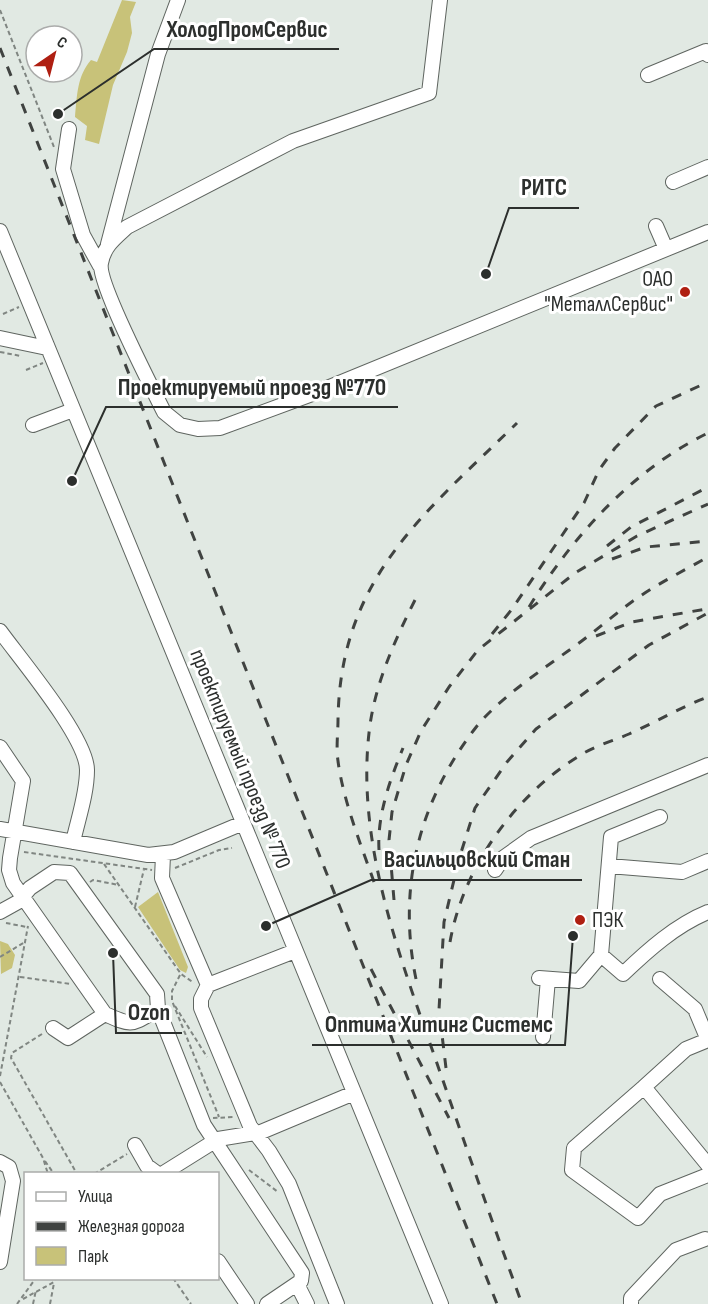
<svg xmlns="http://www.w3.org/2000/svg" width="708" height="1304" font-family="'Sofia Sans Condensed',sans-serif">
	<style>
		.green { fill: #c8c279 }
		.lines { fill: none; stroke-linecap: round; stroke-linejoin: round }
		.minor-casing { stroke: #5f6560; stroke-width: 16 }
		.path { stroke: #808682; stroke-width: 2; stroke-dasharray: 4.5 3; stroke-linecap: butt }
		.minor { stroke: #fff; stroke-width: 14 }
		.rail { stroke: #404341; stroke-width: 3; stroke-dasharray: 10 10; stroke-linecap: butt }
		.poi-dot { fill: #af1f12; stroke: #fff; stroke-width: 2 }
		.labels { text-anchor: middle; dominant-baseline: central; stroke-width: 6; stroke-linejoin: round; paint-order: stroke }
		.poi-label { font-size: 22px; fill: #2c2f2d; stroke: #fff; text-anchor: end }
		.street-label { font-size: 22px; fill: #2c2f2d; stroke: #fff }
		.leader { fill: none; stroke: #2c2f2d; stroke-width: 2 }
		.callout-dot { fill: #2c2f2d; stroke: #fff; stroke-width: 2 }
		.callout-label { font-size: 24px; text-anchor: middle; font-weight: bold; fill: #2c2f2d; stroke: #fff; stroke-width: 6; stroke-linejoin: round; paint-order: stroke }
	</style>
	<rect width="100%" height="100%" fill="#e1e9e3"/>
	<path class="green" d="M122 0 136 2 130 17 132 33 127 52 113 85 99 144 85 140 87 126 75 117C77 96 77 76 91 60L97 62Z
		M158 892 188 967 186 973 180 970 138 907Z
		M0 941 8 944 15 955 12 968 1 974Z"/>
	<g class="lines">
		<defs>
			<path id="minor" d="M440 0 429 93 293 141 127 227C115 238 104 246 101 263 97 281 153 390 164 412L180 425 198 429 220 428 315 393 708 232
				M648 75 706 51 708 55
				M69 129 63 169 83 235 100 266
				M673 182 708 167
				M656 226 666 249
				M0 231 441 1304
				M108 244 158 54 178 0
				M0 338 47 348
				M33 425 73 410
				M0 631C21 660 87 738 87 770 87 794 78 819 73 842
				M0 747 23 781 10 858 9 870 13 883 105 1014C134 1027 131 1025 158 1009
				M0 829 148 855 174 852 243 823
				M163 855 162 878 208 985 201 999V1008L250 1126 269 1151 289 1184 337 1304
				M609 866 682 872 708 861
				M495 870 503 858 531 838 708 765
				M0 912 18 902 30 888 54 872 70 873 157 994 158 1009 204 1125 302 1273 301 1281 267 1304
				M601 955 623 974C648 950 676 925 708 912
				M539 978 579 981 601 955 611 837 660 817
				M660 979 695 1009 708 1040
				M208 985 295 951
				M53 1028 68 1038 105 1014
				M543 1037 548 979
				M644 1087 686 1049 708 1040
				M135 1145 147 1166 158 1174
				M0 1162 9 1167 13 1181 0 1262
				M708 1165 644 1087 574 1148 572 1170 638 1218 660 1194 708 1175
				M162 1174 218 1139 261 1132 354 1093
				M218 1261 247 1304
				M297 1284 307 1304
				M631 1304V1298L676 1250 705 1239"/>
		</defs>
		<use href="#minor" class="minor-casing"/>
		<path class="path" d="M0 10 54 147
			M3 314 19 307
			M0 352 21 356
			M26 370 43 363
			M24 852 152 870
			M104 864 181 974 194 983
			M175 868 219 850 232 848
			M90 882 93 880 119 885
			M135 907 144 869
			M6 923 27 927
			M0 957 25 942
			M180 975 172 991V1001L219 1117
			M20 977 71 984
			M175 1006 207 1057
			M42 1034 12 1053 11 1058 77 1174
			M0 1076 28 926
			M0 1082 43 1158 48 1174
			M213 1118 235 1117
			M45 1161 54 1174
			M249 1170 278 1192
			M94 1174 127 1154
			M173 1278 191 1304
			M23 1299 54 1282 55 1278
			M17 1304 36 1278
			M33 1304 36 1290
			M50 1304 54 1283"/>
		<use href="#minor" class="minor"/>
		<path class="rail" d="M0 48 497 1304
			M607 546 631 527 708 487
			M612 559 646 547 708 541
			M415 600C394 642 374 686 369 733 356 848 403 965 440 1072 467 1150 494 1227 522 1304
			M529 607C573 536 632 470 708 433
			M492 634 512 609 584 503 599 470 615 448 656 406 708 382
			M596 636 632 622 706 609
			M379 850C377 815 390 780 403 748
			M374 882C361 845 343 800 338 761 336 747 338 733 338 720 340 578 424 514 517 423
			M394 900 389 840 392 812 406 765 421 731 449 687 478 650 575 573 637 536 708 504
			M450 942C463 868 514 796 579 756 594 746 613 741 629 734 656 722 681 707 708 697
			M371 969 449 1118
			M416 979C397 887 419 800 477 726 499 699 540 671 568 651 591 635 611 617 633 601 657 584 683 571 708 557
			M446 1068 439 1010 444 922 459 859 475 808 507 762 536 729 649 645 708 613"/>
	</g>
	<g class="poi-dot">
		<circle cx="685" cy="292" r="6"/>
		<circle cx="580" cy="920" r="6"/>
	</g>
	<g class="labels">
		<g class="poi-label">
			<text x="673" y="279">ОАО<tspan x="673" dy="25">"МеталлСервис"</tspan></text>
			<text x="592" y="920" text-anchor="start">ПЭК</text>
		</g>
		<g class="street-label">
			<text transform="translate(240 759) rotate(68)">проектируемый проезд № 770</text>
		</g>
	</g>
	<path class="leader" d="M58 114L154 49H339M486 274L509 208H579M72 481L106 407H398M266 926L371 880H582M113 953L116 1033H182M573 936L565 1045H312"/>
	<g class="callout-dot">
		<circle cx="58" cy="114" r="6"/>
		<circle cx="486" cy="274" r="6"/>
		<circle cx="72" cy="481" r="6"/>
		<circle cx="266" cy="926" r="6"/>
		<circle cx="113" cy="953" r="6"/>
		<circle cx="573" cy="936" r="6"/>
	</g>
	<g class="callout-label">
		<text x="247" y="37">ХолодПромСервис</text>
		<text x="544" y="195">РИТС</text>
		<text x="252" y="395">Проектируемый проезд №770</text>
		<text x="477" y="867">Васильцовский Стан</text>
		<text x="149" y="1020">Ozon</text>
		<text x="439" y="1032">Оптима Хитинг Системс</text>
	</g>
	<rect x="24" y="1172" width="195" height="108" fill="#ffffff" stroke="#abacab" stroke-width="1.5"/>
	<rect x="36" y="1192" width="30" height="9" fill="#ffffff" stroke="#abacab" stroke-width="1.5"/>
	<text x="78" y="1202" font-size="18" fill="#2c2f2d">Улица</text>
	<rect x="36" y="1222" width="30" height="9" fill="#404341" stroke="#abacab" stroke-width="1.5"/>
	<text x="78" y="1232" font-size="18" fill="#2c2f2d">Железная дорога</text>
	<rect x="36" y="1247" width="30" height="18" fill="#c8c279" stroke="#abacab" stroke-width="1.5"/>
	<text x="78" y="1262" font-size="18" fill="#2c2f2d">Парк</text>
	<g transform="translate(54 54) rotate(35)"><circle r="28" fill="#ffffff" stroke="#abacab" stroke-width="1.5"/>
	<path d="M0-4.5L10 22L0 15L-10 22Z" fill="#af1f12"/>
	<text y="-9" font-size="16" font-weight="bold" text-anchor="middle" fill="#2c2f2d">С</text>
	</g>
</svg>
